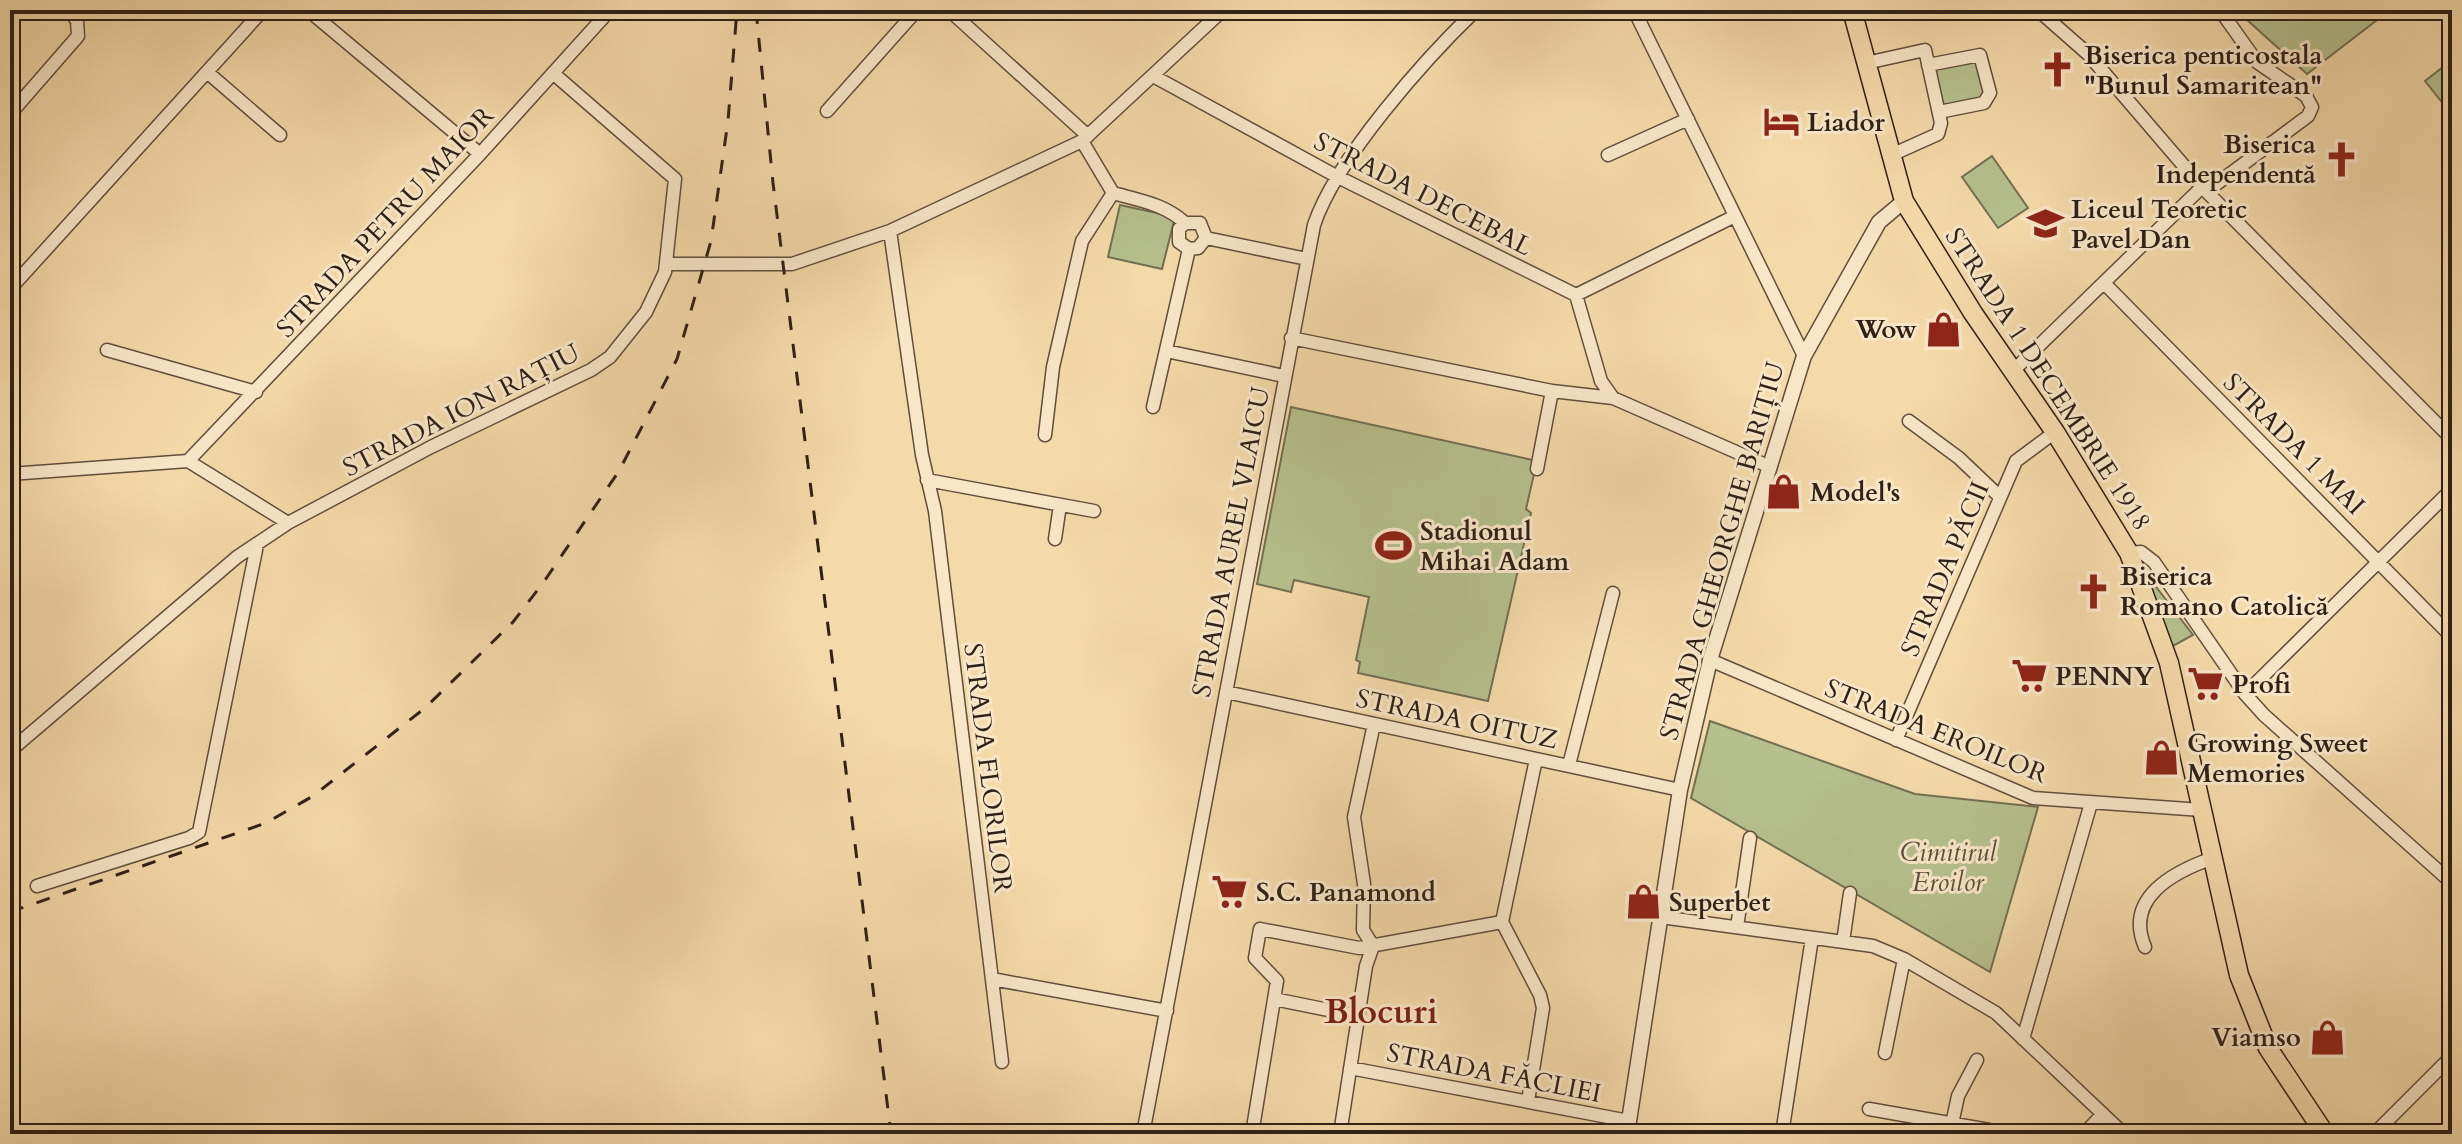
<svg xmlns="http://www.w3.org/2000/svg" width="2462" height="1144" font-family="Cardo,serif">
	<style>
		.green { fill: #b5c08d; stroke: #727052; stroke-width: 2 }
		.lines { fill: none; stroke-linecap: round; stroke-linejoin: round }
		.minor-casing { stroke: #604e3c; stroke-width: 15 }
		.tertiary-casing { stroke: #604e3c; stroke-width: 17 }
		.primary-casing { stroke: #2f2018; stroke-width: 21 }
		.minor { stroke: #f8e6c7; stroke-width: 12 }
		.tertiary { stroke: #f8e6c7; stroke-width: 14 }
		.primary { stroke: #f4d9a9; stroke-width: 18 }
		.rail { stroke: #2f2018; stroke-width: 3; stroke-dasharray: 14 14; stroke-linecap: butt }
		.labels { text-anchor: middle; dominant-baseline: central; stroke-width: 6; stroke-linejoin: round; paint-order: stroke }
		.poi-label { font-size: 26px; font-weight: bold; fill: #2f2018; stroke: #f8e6c7; text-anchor: start }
		.street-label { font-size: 26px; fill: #2f2018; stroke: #f8e6c7 }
		.park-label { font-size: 26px; font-style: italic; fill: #57503b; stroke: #f8e6c7 }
		.district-label { font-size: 34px; font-weight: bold; fill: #7a1f14; stroke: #f8e6c7 }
	</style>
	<rect width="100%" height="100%" fill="#f4d9a9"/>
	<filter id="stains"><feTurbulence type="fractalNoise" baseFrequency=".0025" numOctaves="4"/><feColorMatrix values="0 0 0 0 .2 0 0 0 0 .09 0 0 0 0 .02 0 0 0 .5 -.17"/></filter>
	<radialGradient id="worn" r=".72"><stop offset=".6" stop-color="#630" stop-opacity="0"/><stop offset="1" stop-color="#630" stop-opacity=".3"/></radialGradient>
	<path class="green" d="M2236 10H2390L2307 74Z
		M1977 58 1986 98 1942 108 1933 68Z
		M2452 60V115L2425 81Z
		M1992 156 2028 208 1998 228 1962 177Z
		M1120 205 1175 217 1162 269 1108 257Z
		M1291 407 1537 461 1526 509 1531 513 1488 701 1358 673 1360 662 1356 660 1369 597 1294 580 1291 592 1257 584Z
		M2147 575 2193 635 2171 647Z
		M1710 721 1915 794 2038 807 1990 972 1691 798Z"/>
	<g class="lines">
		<defs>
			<path id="minor" d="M308 10 480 154
				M949 10 1088 136
				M1634 10 1804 356
				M1866 63 1925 50 1941 123 1938 134 1889 156
				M1928 65 1980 55 1990 93 1984 103 1939 112
				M207 72 280 135
				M1155 77 1336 176 1576 295 1601 381 1613 398
				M827 111 917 10
				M10 114 78 36 77 21 69 10
				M1082 141 1113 193C1138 200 1165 204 1185 223H1200L1206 238 1198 248 1189 249 1179 242V229L1185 223
				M1608 155 1688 119
				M2202 187 2452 439
				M2207 191 2308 116 2312 107 2306 96 2257 62 2220 10
				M890 231 922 455 935 511 1002 1062
				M1206 238 1307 259
				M667 264H792L890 231 1082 141 1223 10
				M2104 283 2452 637
				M10 289 263 10
				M1576 295 1735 216
				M1291 338 1552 391 1613 398 1768 466
				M107 350 256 392
				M1166 351 1284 376
				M2014 370 2202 187 2088 54 2038 10
				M1153 407 1189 249
				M1909 421 1959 458 2000 497
				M1045 435 1053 367 1082 241 1113 193
				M188 461 480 154 610 10
				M1537 469 1552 391
				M10 474 188 461 288 523
				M927 480 1094 511
				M1055 539 1060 505
				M2129 553 2141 552 2154 562 2245 694 2264 715 2452 883
				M1710 660 2033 798 2202 810
				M1226 692 1680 790
				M2245 694 2452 489
				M1896 740 2016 461 2055 432
				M10 751 237 557 288 523 431 447 591 370 610 357 646 312 665 272 675 179 554 74
				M1569 765 1613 593
				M37 886 189 838 199 832 257 545
				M1661 917 1873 946 1904 959 1996 1013 2124 1134
				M1502 922 1536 759
				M1737 927 1750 838
				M1843 942 1850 893
				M1373 946 1363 930 1364 884 1354 817 1374 724
				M2145 947C2124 898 2173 872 2213 858
				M992 979 1167 1011
				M1274 999 1358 1016
				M2023 1039 2091 803
				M1885 1053 1904 959
				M1350 1068 1629 1121
				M1869 1109 1989 1130 1992 1134
				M1952 1124 1958 1096 1977 1060
				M1143 1134 1314 225C1336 159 1425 59 1476 10
				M1252 1134 1277 981 1255 958 1260 929 1359 948 1502 922 1540 995 1543 1008 1528 1101
				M1340 1134 1366 966 1373 946
				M1782 1134 1812 938
				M2084 1134 2103 1114
				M2374 1134 2452 1056"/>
			<path id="tertiary" d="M1627 1134 1680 790 1710 660 1804 356 1879 222 1904 201"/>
			<path id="primary" d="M1852 10 1904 201 1973 313 2055 432 2129 553 2169 663 2239 975 2268 1048 2325 1134"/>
		</defs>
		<use href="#minor" class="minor-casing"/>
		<use href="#tertiary" class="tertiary-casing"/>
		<use href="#primary" class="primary-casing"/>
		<use href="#minor" class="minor"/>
		<use href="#tertiary" class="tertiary"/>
		<use href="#primary" class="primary"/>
		<path class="rail" d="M756 10 773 183 891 1134
			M10 912 266 823 313 796 425 708 513 622 543 583 619 471 677 359 711 241 728 121 737 10"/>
	</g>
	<defs>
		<symbol id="church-bare" viewBox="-9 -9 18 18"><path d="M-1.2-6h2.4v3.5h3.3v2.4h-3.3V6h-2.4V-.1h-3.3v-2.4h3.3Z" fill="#8f2418" stroke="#f8e6c7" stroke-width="2.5" paint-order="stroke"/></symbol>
		<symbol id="hotel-bare" viewBox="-9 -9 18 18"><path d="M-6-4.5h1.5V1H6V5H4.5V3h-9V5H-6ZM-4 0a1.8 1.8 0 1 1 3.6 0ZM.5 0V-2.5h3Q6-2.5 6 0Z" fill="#8f2418" stroke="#f8e6c7" stroke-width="2.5" paint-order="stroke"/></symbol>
		<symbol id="school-bare" viewBox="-9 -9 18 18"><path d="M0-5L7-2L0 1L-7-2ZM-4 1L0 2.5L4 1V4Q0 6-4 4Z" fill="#8f2418" stroke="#f8e6c7" stroke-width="2.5" paint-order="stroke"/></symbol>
		<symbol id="shop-bare" viewBox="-9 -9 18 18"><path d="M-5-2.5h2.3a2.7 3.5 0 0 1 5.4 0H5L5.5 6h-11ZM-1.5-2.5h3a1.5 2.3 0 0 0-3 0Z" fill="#8f2418" stroke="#f8e6c7" stroke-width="2.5" paint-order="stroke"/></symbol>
		<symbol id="stadium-bare" viewBox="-9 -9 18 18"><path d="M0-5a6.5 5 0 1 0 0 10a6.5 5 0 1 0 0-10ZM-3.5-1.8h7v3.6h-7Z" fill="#8f2418" stroke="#f8e6c7" stroke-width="2.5" paint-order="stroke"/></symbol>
		<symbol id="supermarket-bare" viewBox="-9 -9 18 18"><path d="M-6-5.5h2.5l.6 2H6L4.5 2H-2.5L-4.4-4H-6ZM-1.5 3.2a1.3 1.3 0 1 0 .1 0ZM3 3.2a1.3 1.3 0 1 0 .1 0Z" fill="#8f2418" stroke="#f8e6c7" stroke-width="2.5" paint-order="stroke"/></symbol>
	</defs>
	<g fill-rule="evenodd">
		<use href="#church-bare" x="2032" y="44" width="51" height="51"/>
		<use href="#hotel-bare" x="1756" y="96" width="51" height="51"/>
		<use href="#church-bare" x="2316" y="134" width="51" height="51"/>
		<use href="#school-bare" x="2020" y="198" width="51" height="51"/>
		<use href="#shop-bare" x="1918" y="304" width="51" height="51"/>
		<use href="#shop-bare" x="1758" y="466" width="51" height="51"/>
		<use href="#stadium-bare" x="1368" y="520" width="51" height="51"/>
		<use href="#church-bare" x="2068" y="566" width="51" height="51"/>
		<use href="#supermarket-bare" x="2004" y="650" width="51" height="51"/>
		<use href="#supermarket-bare" x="2180" y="658" width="51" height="51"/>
		<use href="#shop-bare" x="2136" y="732" width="51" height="51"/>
		<use href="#supermarket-bare" x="1204" y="866" width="51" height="51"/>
		<use href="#shop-bare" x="1618" y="876" width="51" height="51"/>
		<use href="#shop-bare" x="2302" y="1012" width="51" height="51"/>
	</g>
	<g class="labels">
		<g class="poi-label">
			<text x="2084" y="55">Biserica penticostala<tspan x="2084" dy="30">"Bunul Samaritean"</tspan></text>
			<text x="1807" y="122">Liador</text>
			<text x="2316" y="144" text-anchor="end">Biserica<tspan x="2316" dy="30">Independentă</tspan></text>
			<text x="2071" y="209">Liceul Teoretic<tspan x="2071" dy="30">Pavel Dan</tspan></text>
			<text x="1917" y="329" text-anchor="end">Wow</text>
			<text x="1810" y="492">Model's</text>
			<text x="1420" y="531">Stadionul<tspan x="1420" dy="30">Mihai Adam</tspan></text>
			<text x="2120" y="576">Biserica<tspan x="2120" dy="30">Romano Catolică</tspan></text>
			<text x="2055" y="676">PENNY</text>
			<text x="2232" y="684">Profi</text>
			<text x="2187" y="743">Growing Sweet<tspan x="2187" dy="30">Memories</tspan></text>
			<text x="1256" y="892">S.C. Panamond</text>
			<text x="1669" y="902">Superbet</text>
			<text x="2301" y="1037" text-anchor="end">Viamso</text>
		</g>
		<g class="street-label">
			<text transform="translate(1423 194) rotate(27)">STRADA DECEBAL</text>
			<text transform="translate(385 222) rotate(-47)">STRADA PETRU MAIOR</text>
			<text transform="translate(2048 379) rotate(57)">STRADA 1 DECEMBRIE 1918</text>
			<text transform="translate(461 410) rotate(-27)">STRADA ION RAȚIU</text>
			<text transform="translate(2294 444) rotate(45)">STRADA 1 MAI</text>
			<text transform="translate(1231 542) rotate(-79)">STRADA AUREL VLAICU</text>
			<text transform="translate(1722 551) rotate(-74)">STRADA GHEORGHE BARIȚIU</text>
			<text transform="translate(1945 569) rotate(-67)">STRADA PĂCII</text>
			<text transform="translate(1457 719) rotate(12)">STRADA OITUZ</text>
			<text transform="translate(1936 731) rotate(22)">STRADA EROILOR</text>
			<text transform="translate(988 768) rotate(83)">STRADA FLORILOR</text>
			<text transform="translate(1494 1073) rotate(11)">STRADA FĂCLIEI</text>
		</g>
		<g class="park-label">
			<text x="1948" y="852">Cimitirul<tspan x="1948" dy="30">Eroilor</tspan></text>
		</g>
		<g class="district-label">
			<text x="1381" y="1012">Blocuri</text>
		</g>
	</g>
	<rect width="2462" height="1144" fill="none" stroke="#f4d9a9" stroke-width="40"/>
	<rect x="12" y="12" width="2438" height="1120" fill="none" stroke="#2f2018" stroke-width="4"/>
	<rect x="20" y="20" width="2422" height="1104" fill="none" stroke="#2f2018" stroke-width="2"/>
	<rect width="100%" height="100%" filter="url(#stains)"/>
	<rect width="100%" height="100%" fill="url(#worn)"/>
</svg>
